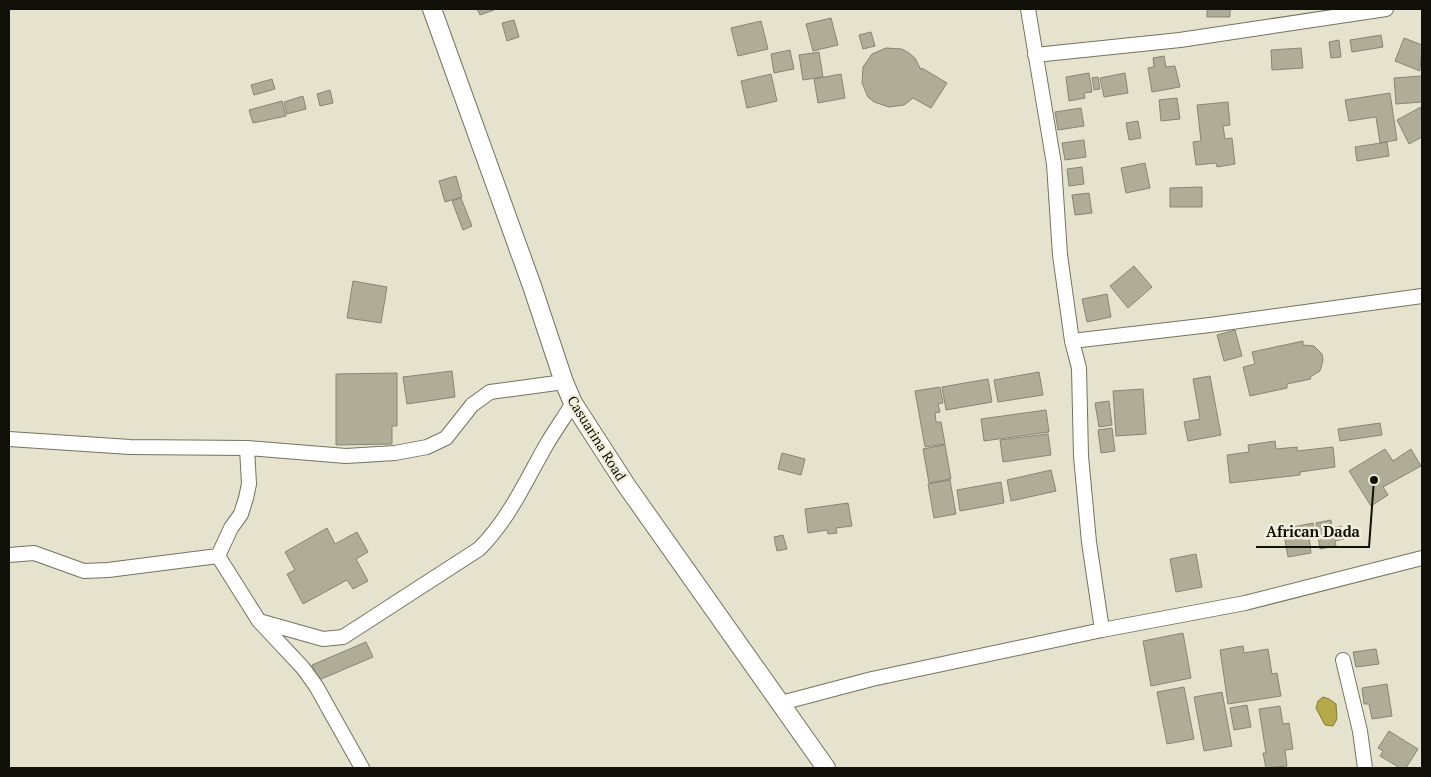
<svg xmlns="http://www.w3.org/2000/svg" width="1431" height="777" font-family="'PT Serif',serif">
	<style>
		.water { fill: #b5a949; stroke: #847b36 }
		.building { fill: #afad98; stroke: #888673 }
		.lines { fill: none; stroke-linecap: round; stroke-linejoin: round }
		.minor-casing { stroke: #757360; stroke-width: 16 }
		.tertiary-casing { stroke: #757360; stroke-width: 20 }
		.minor { stroke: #fff; stroke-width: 14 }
		.tertiary { stroke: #fff; stroke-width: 18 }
		.labels { text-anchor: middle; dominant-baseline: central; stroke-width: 5; stroke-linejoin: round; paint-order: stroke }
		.street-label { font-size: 14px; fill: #100f08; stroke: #f2f0da }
		.leader { fill: none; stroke: #100f08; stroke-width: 2 }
		.callout-dot { fill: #100f08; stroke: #f2f0da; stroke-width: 2 }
		.callout-label { font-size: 15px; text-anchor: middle; font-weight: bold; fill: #100f08; stroke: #f2f0da; stroke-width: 5; stroke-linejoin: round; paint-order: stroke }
	</style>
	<rect width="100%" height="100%" fill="#e5e3cd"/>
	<path class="water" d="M1323 697 1329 699 1336 704 1337 719 1333 726 1325 725 1316 708 1318 701Z"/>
	<path class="building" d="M477 9H493L494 10 480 15Z
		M1207 9H1230V17H1207Z
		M831 18 838 45 813 51 806 24Z
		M514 20 519 37 507 41 502 23Z
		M761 21 768 49 738 56 731 28Z
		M871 32 875 46 863 49 859 35Z
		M1381 35 1383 47 1352 52 1350 40Z
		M1404 38 1422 45 1420 71 1395 61Z
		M1339 40 1341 57 1331 58 1329 42Z
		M886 48 902 49 909 53 915 58 921 70 922 68 947 83 931 108 913 98 904 105 889 107 874 102 868 97 862 83 863 67 872 54Z
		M1301 48 1303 68 1272 70 1271 50Z
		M790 50 794 69 774 73 771 54Z
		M819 52 823 77 803 80 799 55Z
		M1164 56 1166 67 1175 66 1180 87 1152 92 1148 68 1154 67 1153 58Z
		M1089 73 1092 92 1084 93 1085 98 1069 101 1066 77Z
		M1125 73 1128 93 1104 97 1100 78Z
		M771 74 777 101 747 108 741 81Z
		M841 74 845 98 818 103 814 79Z
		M1422 76V102L1396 104 1394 78Z
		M1098 77 1100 89 1094 90 1092 78Z
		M272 79 275 89 254 95 251 85Z
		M330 90 333 103 320 106 317 94Z
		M1390 93 1397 140 1380 143 1376 117 1349 121 1345 100Z
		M303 96 306 109 287 114 284 102Z
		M1177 98 1180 119 1161 121 1159 100Z
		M282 101 286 116 253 123 249 110Z
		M1228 102 1230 125 1223 126 1225 139 1232 138 1235 164 1217 167 1216 163 1196 165 1193 142 1201 141 1197 105Z
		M1421 107 1422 137 1409 144 1397 120Z
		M1081 108 1084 126 1058 130 1055 112Z
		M1138 121 1141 138 1129 140 1126 123Z
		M1084 140 1086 157 1065 160 1062 143Z
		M1387 142 1389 156 1357 161 1355 147Z
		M1145 163 1150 188 1126 193 1121 168Z
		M1082 167 1084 184 1069 186 1067 169Z
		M456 176 462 197 445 202 439 181Z
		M1202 187V207H1170V188Z
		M1089 193 1092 213 1075 215 1072 195Z
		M461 198 472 226 463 230 452 201Z
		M1134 266 1152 287 1128 308 1110 286Z
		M353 281 387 287 381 323 347 318Z
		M1107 294 1111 317 1087 322 1082 299Z
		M1235 330 1242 356 1224 361 1217 335Z
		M1303 341V345L1314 346 1322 354 1323 360 1320 371 1310 377 1311 379 1287 384V388L1250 396 1243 367 1255 364 1252 352Z
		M452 371 455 397 407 404 403 377Z
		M1039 372 1043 395 998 402 994 380Z
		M397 373V426H392V444L336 445V374Z
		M1210 376 1221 435 1188 441 1184 422 1200 419 1193 379Z
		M988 379 992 402 946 410 942 387Z
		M940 387 943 403 938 404 940 412 935 413 936 422H941L945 444 925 447 915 391Z
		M1143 389 1146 434 1116 436 1113 391Z
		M1109 401 1112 425 1099 427 1095 403Z
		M1046 410 1049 432 984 441 981 419Z
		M1380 423 1382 435 1340 441 1338 429Z
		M1112 428 1115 451 1101 453 1098 430Z
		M1048 434 1051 455 1003 462 1000 440Z
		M1275 441 1276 449 1297 447V451L1333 447 1335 467 1300 472V475L1230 483 1227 455 1249 452 1248 445Z
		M945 445 951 479 929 483 923 449Z
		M1385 449 1393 461 1411 449 1421 466 1383 487 1388 495 1371 506 1349 471Z
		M782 453 805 459 801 475 778 469Z
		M1051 470 1056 491 1011 501 1007 480Z
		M950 480 956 514 934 518 928 484Z
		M1001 482 1004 503 960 511 957 490Z
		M848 503 852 526 836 528 837 533 828 534 827 530 808 533 805 509Z
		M1331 520 1332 528 1341 526 1344 539 1335 541 1336 546 1320 549 1316 523Z
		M1313 523 1315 536 1309 537 1311 553 1288 557 1283 529Z
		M327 528 335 544 357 532 368 552 356 559 368 581 353 589 347 580 303 604 287 574 295 570 285 552Z
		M783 535 787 549 777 551 774 537Z
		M1196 554 1202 587 1176 592 1170 559Z
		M1183 633 1191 678 1151 686 1143 641Z
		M366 642 373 657 319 680 312 665Z
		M1243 646 1244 653 1268 649 1272 674 1277 673 1281 696 1228 704 1220 650Z
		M1376 649 1379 664 1356 667 1353 652Z
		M1387 684 1392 716 1372 719 1369 704H1364L1362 688Z
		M1184 687 1194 739 1167 744 1157 692Z
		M1222 692 1232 746 1204 751 1194 697Z
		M1247 705 1251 727 1234 730 1230 708Z
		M1280 706 1283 724 1289 723 1293 749 1285 750 1287 766 1266 768 1263 753H1266L1259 709Z
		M1389 731 1418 749 1406 768H1400L1380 756 1383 751 1378 748Z"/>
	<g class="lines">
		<defs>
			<path id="minor" d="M1028 9 1054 164 1060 255 1072 341 1079 368 1081 456 1089 542 1102 630 1245 603 1422 558
				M1035 55 1180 40 1386 9
				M1072 341 1210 325 1422 296
				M9 439 130 447 247 448 249 484 246 498 241 514 231 528 218 556 259 621 303 668 316 686 362 768
				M247 448 346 456 395 453 427 447 446 438 472 405 490 392 564 382
				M9 555 34 553 84 571 108 570 218 556
				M259 621 323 639 343 637 479 549C510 518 526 480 548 442 556 429 565 416 573 403
				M1343 660 1360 731 1365 768
				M781 703 872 679 1102 630"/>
			<path id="tertiary" d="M432 9 532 286 564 382 573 403 626 485 826 768"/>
		</defs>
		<use href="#minor" class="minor-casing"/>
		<use href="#tertiary" class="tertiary-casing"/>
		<use href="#minor" class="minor"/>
		<use href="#tertiary" class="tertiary"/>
	</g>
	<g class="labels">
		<g class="street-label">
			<text transform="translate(597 438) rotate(58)">Casuarina Road</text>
		</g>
	</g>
	<path class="leader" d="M1374 480L1369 547H1256"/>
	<circle class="callout-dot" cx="1374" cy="480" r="5"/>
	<g class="callout-label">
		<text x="1313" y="537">African Dada</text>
	</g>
	<rect width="1431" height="777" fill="none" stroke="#100f08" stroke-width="20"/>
</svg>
